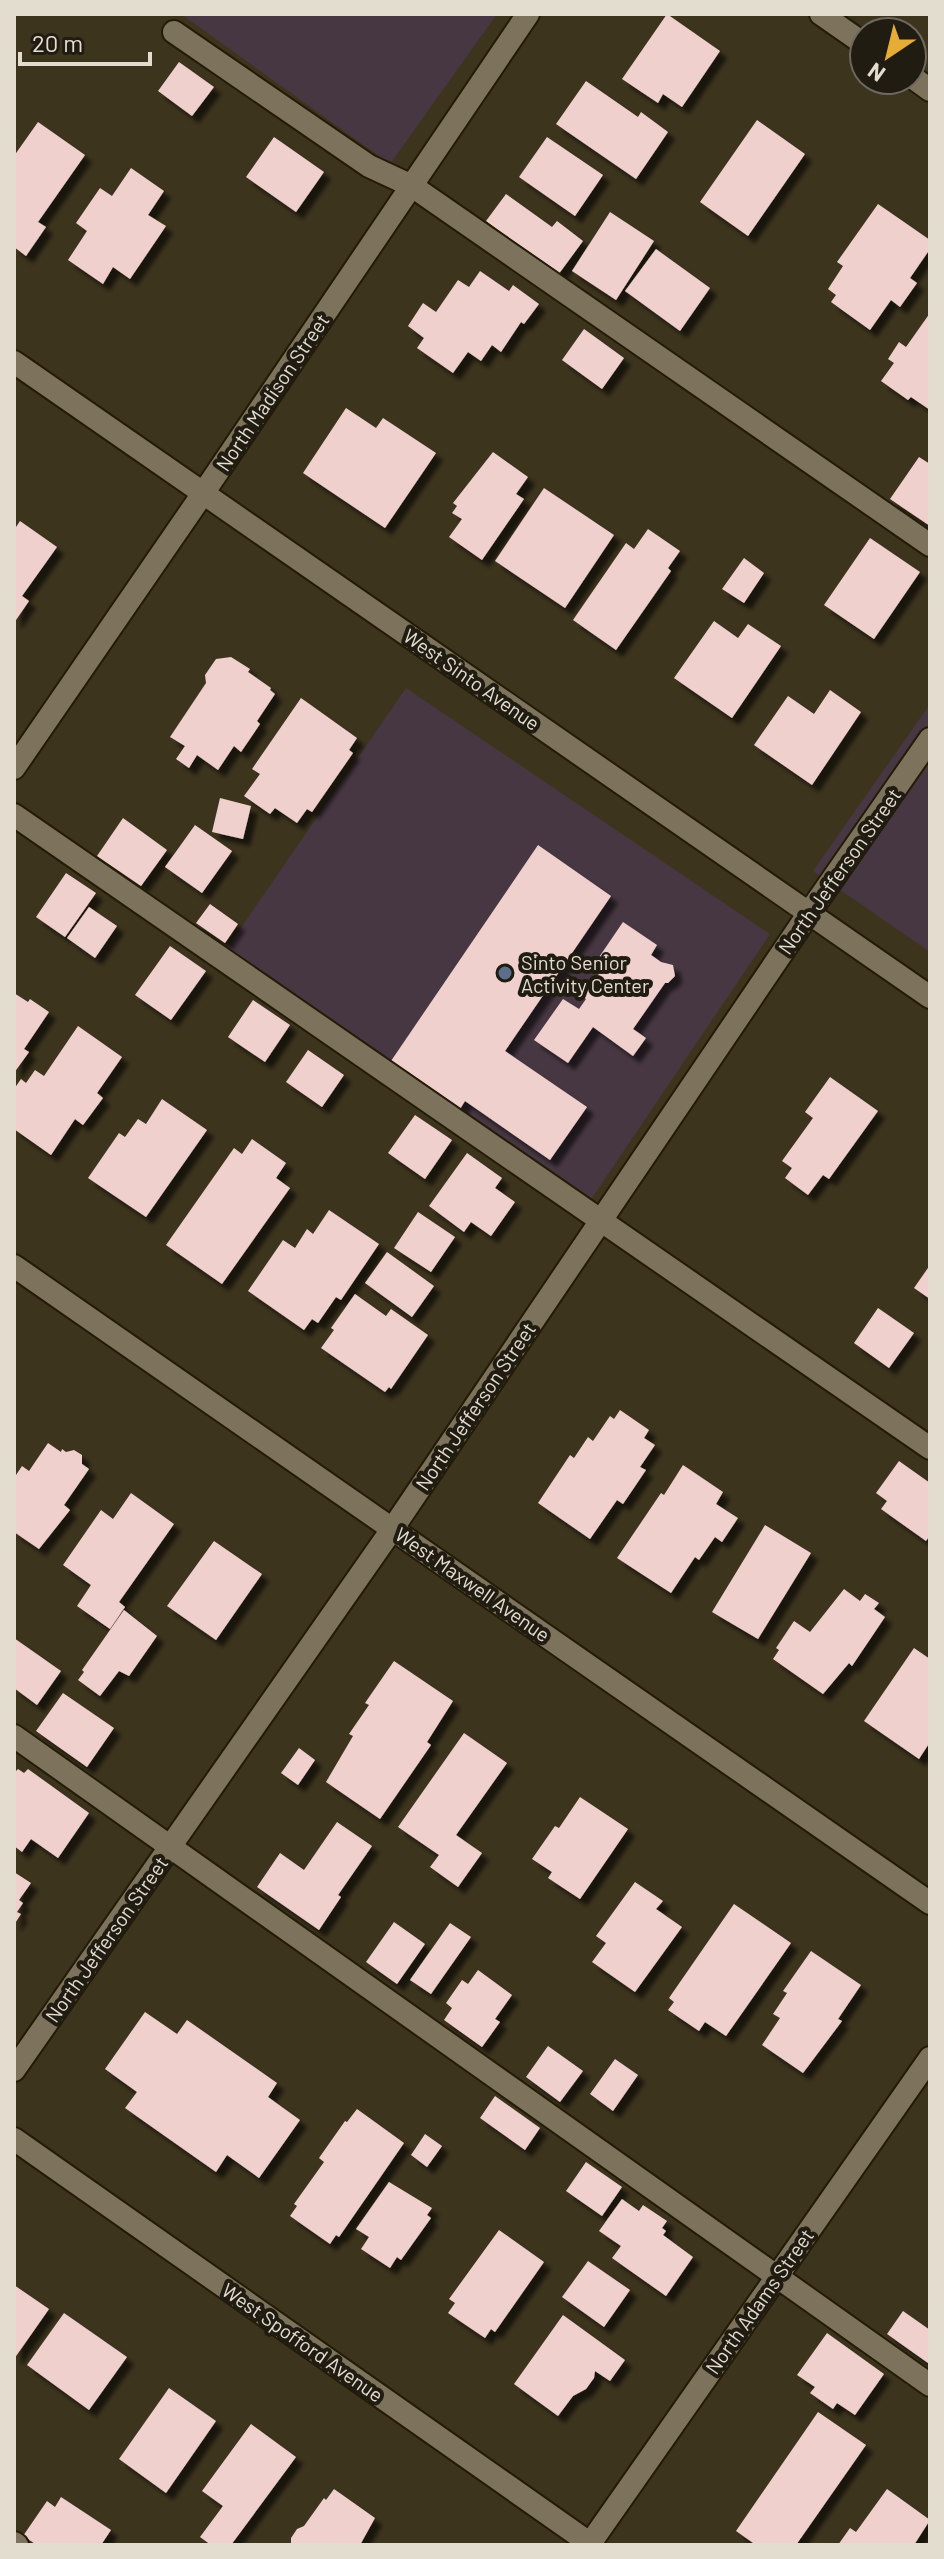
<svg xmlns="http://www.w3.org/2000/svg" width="944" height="2559" font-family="Barlow,sans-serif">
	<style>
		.commercial { fill: #473742 }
		.building { fill: #f0d0cd; filter: url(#shadow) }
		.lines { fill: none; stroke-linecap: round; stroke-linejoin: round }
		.service-casing { stroke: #231b06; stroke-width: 26 }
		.minor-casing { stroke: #231b06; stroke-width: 26 }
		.tertiary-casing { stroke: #231b06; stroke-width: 26 }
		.service { stroke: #7d735c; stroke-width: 22 }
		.minor { stroke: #7d735c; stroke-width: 22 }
		.tertiary { stroke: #7d735c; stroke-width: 22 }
		.service-dot { fill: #5c6f8a; stroke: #201c12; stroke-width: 3 }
		.labels { text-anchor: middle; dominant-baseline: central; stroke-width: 8; stroke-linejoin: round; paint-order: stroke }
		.street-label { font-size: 20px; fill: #e3ddd0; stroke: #201c12 }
		.poi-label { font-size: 20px; fill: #e3ddd0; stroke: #201c12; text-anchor: start }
	</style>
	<defs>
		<filter id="shadow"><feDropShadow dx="7" dy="7" stdDeviation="2" flood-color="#0009"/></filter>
	</defs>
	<rect width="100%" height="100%" fill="#3d341e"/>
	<path class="commercial" d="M181 14H497L390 164Z
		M406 688 770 934 588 1204 225 951Z
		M930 704V952L813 871Z"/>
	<path class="building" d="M667 14 720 51 682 107 663 94 658 103 622 79Z
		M179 62 214 87 192 116 158 91Z
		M586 81 638 117 641 112 668 132 636 179 556 124Z
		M757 120 805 154 748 236 700 202Z
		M38 122 85 155 38 222 46 227 26 256 14 247V156Z
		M274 137 324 172 296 212 246 177Z
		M547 137 603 175 575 216 519 177Z
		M131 168 164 191 148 215 166 226 130 279 113 267 103 284 68 260 87 231 76 223 100 188 112 196Z
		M506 194 552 227 557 221 583 241 558 275 486 221Z
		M878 204 930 240V249L910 278 917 283 900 307 891 300 870 330 831 302 836 295 828 289 843 266 837 262Z
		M610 212 654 241 616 300 572 271Z
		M656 249 710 288 680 331 625 291Z
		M480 271 509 291 513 285 539 304 524 324 521 322 501 352 492 345 481 361 468 352 453 373 417 348 424 338 408 326 423 303 436 312 458 280 469 287Z
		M930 313V410L911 397 908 400 881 381 894 363 888 359 899 342 906 347Z
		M584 329 624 358 602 389 562 360Z
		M346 408 376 428 383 418 436 453 385 528 303 473Z
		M493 452 528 477 516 494 524 499 482 560 449 537 462 519 452 513 457 506 453 503Z
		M919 457 930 464V526L890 499Z
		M544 488 614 535 565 608 495 561Z
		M20 521 57 547 22 596 29 601 14 623V530Z
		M648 529 680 551 668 568 671 571 616 650 573 620 626 543 634 549Z
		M870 538 920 572 874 639 824 605Z
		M744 558 764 573 744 603 722 589Z
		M714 621 738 638 748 624 781 646 732 718 674 678Z
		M231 657 250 669 248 672 271 688 270 690 275 694 257 721 260 724 241 752 234 746 218 770 197 755 189 768 176 759 185 746 170 737 206 683 205 675 216 659Z
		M830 690 861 712 812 785 754 745 788 696 814 714Z
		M301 698 357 738 349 750 353 753 312 812 307 809 297 823 275 808 270 814 244 796 260 774 252 769Z
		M220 798 251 806 243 839 212 832Z
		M123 818 167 850 141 886 97 856Z
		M195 825 232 851 202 893 165 867Z
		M538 845 611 896 505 1051 587 1107 550 1160 465 1101 460 1109 391 1061Z
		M66 873 96 893 65 937 36 917Z
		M210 904 238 924 225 943 196 923Z
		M89 907 117 926 95 958 67 938Z
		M623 922 657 945 651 955 661 962 673 965 675 976 668 983H665L633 1029 646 1038 633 1056 593 1027 568 1063 534 1040 563 999 579 1009 586 999 583 997 601 971 593 966Z
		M170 946 206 971 171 1020 135 995Z
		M14 993 28 1002 30 999 49 1012 24 1049 29 1052 14 1073Z
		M253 1000 290 1025 265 1062 228 1037Z
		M78 1026 122 1057 97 1093 103 1098 83 1125 75 1119 51 1155 14 1129V1089L21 1079 26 1083 35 1070 44 1076Z
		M308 1050 344 1075 322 1107 286 1082Z
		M830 1077 878 1111 829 1179 823 1175 808 1195 785 1178 792 1168 782 1161 813 1118 805 1112Z
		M162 1099 207 1130 146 1217 88 1178 119 1133 125 1137 138 1119 146 1124Z
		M415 1115 452 1140 425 1179 388 1153Z
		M252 1139 286 1163 276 1178 290 1188 222 1284 166 1245 234 1148 242 1154Z
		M467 1153 502 1178 495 1188 515 1202 491 1236 471 1222 464 1232 429 1206Z
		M329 1210 379 1244 341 1300 336 1297 318 1323 312 1319 304 1330 248 1291 283 1240 295 1248 307 1229 313 1234Z
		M418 1212 455 1237 431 1272 394 1248Z
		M387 1252 434 1286 412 1317 365 1283Z
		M930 1265V1299L914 1288Z
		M355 1294 386 1316 391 1309 428 1335 391 1389 389 1387 385 1392 321 1348 334 1330 331 1328Z
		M878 1308 914 1333 889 1368 854 1343Z
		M620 1410 649 1430 644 1438 655 1445 640 1467 646 1470 623 1504 617 1500 590 1539 538 1503 570 1455 574 1458 588 1437 593 1441 610 1416 614 1419Z
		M48 1443 61 1452 62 1449 66 1452 74 1450 82 1455V1464L89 1469 64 1505 70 1510 39 1549 14 1532V1478L22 1466 29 1471Z
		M899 1461 930 1483V1535L926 1541 881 1509 887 1501 876 1493Z
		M683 1465 723 1492 716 1504 738 1518 722 1542 715 1537 699 1560 695 1557 671 1593 617 1558 661 1493 664 1495Z
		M131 1493 174 1524 119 1602 125 1607 110 1629 77 1606 91 1585 63 1565 101 1510 113 1519Z
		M765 1525 811 1553 758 1639 712 1612Z
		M214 1541 262 1574 216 1640 167 1606Z
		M844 1589 860 1601 865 1594 879 1603 874 1609 885 1617 852 1666 849 1663 823 1694 773 1659 779 1650 776 1648 794 1621 810 1632Z
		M124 1610 157 1636 129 1676 119 1671 100 1696 78 1680 84 1672 82 1670Z
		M14 1638 61 1671 37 1705 14 1688Z
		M914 1648 930 1659V1742L919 1759 864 1721Z
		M394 1661 453 1701 427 1742 431 1745 380 1819 326 1782 353 1736 349 1734 369 1705 365 1703Z
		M63 1693 114 1728 87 1767 36 1731Z
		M464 1733 507 1763 456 1835 482 1853 458 1887 430 1867 439 1855 398 1827Z
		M299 1748 315 1760 298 1785 281 1773Z
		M18 1769 24 1773 28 1769 89 1813 58 1858 31 1839 22 1852 14 1846V1773Z
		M580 1797 628 1829 580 1899 548 1878 552 1872 532 1859 555 1826 559 1828Z
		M337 1822 372 1846 338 1895 341 1897 319 1930 257 1887 280 1853 304 1870Z
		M14 1872 31 1883 19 1900 23 1903 17 1912 21 1914 14 1925Z
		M635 1882 663 1901 656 1909 682 1927 635 1992 592 1962 606 1943 596 1936Z
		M734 1904 791 1943 726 2036 705 2022 699 2031 668 2010 674 2002 669 1998Z
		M394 1922 425 1944 397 1984 366 1962Z
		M450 1923 471 1937 431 1994 410 1980Z
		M811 1951 861 1985 838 2019 842 2021 803 2073 762 2045 780 2018 773 2014 787 1993 783 1991Z
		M478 1970 512 1995 495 2019 500 2022 482 2047 444 2020 452 2008 446 2003 462 1980 468 1984Z
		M145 2012 177 2034 187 2020 277 2083 268 2097 300 2120 259 2178 227 2155 216 2172 125 2108 137 2092 105 2069Z
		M548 2046 583 2071 560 2102 526 2077Z
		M615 2059 638 2075 613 2111 590 2094Z
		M495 2096 540 2128 525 2150 480 2118Z
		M357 2109 404 2143 339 2237 336 2235 330 2244 290 2216 297 2206 294 2204 324 2162 319 2158 345 2121 347 2122Z
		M425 2134 442 2146 427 2167 411 2155Z
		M586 2162 622 2187 602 2216 566 2191Z
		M389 2182 432 2208 427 2215 431 2218 401 2260 397 2257 390 2268 361 2249 369 2237 356 2229Z
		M622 2199 639 2211 643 2205 667 2221 662 2228 666 2231 663 2235 693 2257 666 2296 612 2258 621 2246 599 2231Z
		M499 2230 544 2262 495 2332 491 2329 485 2338 448 2313 455 2303 449 2299Z
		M588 2261 630 2290 604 2327 562 2297Z
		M14 2285 49 2309 14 2359Z
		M903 2311 930 2330 928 2363 887 2334Z
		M64 2313 127 2357 89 2410 27 2365Z
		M563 2315 625 2360 610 2381 595 2371 594 2378 586 2389 573 2396 558 2416 514 2384Z
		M827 2333 884 2374 855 2415 837 2403 833 2409 810 2393 815 2387 797 2375Z
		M169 2388 216 2421 166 2493 119 2459Z
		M818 2412 866 2445 796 2545H756L736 2531Z
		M251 2424 296 2457 231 2545H211L200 2537 223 2506 202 2491Z
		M334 2489 375 2518 360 2545H291V2538L297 2529 304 2526 324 2498 326 2500Z
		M887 2489 930 2520 914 2545H838L850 2528 856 2532Z
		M61 2497 111 2530 101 2545H37L23 2536 47 2501 55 2507Z"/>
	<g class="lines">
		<defs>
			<path id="service" d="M174 32 369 166 412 186 930 545
				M14 815 930 1448
				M14 1736 930 2385
				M14 2543 17 2545"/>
			<path id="minor" d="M821 14 864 44
				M912 77 930 90
				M14 362 930 997
				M14 768 204 492 528 14
				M14 2070 393 1528 809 913 930 739
				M14 2139 592 2545
				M589 2545 930 2058"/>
			<path id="tertiary" d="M14 1266 930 1903"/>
		</defs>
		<use href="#service" class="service-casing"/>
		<use href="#minor" class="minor-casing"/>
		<use href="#tertiary" class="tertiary-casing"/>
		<use href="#service" class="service"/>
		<use href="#minor" class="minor"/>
		<use href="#tertiary" class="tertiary"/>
	</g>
	<circle class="service-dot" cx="505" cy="973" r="8"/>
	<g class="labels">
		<g class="street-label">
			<text transform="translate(272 392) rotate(-56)">North Madison Street</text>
			<text transform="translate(472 679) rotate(35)">West Sinto Avenue</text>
			<text transform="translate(839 871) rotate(-55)">North Jefferson Street</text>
			<text transform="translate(475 1406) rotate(-56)">North Jefferson Street</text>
			<text transform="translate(473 1584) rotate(35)">West Maxwell Avenue</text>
			<text transform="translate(106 1939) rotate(-55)">North Jefferson Street</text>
			<text transform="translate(759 2301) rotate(-55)">North Adams Street</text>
			<text transform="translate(303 2342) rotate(35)">West Spofford Avenue</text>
		</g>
		<g class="poi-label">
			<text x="521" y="962">Sinto Senior<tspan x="521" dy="23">Activity Center</tspan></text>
		</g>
	</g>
	<rect width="944" height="2559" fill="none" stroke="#e3ddd0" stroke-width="32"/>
	<g transform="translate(888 56) rotate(215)"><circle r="38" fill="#201c12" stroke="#6e695e" stroke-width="2"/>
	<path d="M0-6L14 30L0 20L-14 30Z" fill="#e5ad35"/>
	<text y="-12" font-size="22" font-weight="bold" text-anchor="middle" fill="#e3ddd0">N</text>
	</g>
	<path d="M20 52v12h130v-12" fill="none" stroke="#e3ddd0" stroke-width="4"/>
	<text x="32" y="52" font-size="24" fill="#e3ddd0" stroke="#201c12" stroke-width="6" paint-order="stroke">20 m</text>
</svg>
